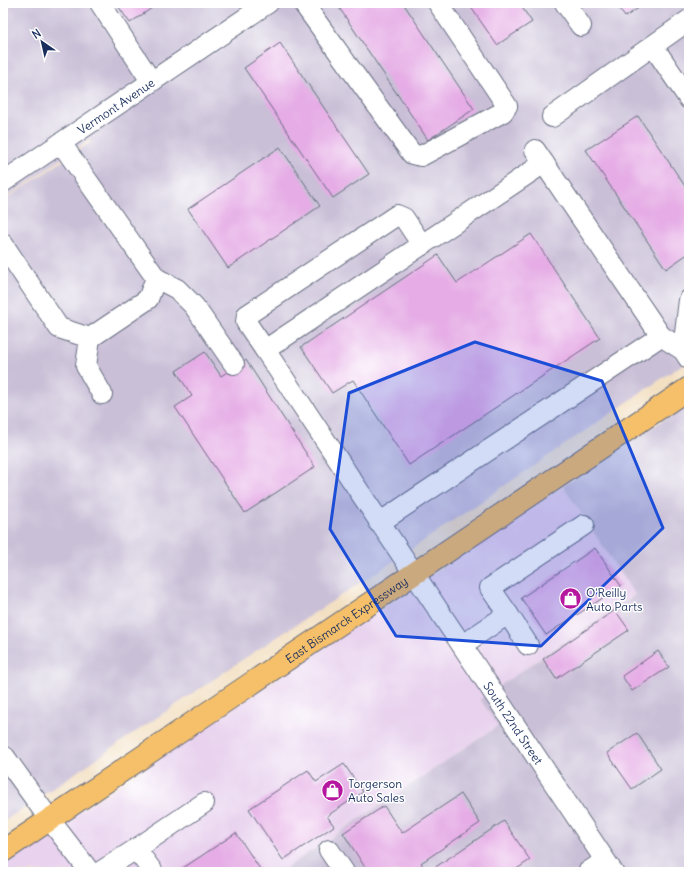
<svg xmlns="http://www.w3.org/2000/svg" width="692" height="875" font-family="Delius,sans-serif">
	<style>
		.built { fill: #e8d2ee }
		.industrial { fill: #c9bfd7 }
		.building { fill: #e5ace5 }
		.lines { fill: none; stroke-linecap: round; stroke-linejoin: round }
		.minor-casing { stroke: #676d81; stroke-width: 22 }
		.major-casing { stroke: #676d81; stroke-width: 24 }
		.minor { stroke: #fff; stroke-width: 20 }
		.major { stroke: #f6c06b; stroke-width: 22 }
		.marked { fill: #1d4ed8; fill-opacity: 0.2; stroke: #1d4ed8; stroke-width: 3; stroke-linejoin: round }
		.labels { text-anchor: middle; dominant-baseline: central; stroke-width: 3; stroke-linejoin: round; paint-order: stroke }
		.street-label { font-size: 12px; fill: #1b2f5e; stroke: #fff }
		.poi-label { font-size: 12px; fill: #1b2f5e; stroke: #fff; text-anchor: start }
	</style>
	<rect width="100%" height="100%" fill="#fff"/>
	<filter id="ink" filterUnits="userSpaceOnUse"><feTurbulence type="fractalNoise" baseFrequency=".025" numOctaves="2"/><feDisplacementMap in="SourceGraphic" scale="8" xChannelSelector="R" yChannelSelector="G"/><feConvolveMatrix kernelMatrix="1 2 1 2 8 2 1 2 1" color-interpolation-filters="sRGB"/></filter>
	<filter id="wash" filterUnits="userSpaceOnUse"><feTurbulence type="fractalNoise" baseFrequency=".012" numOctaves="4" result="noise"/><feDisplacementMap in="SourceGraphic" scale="16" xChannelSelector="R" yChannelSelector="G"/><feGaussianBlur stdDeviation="0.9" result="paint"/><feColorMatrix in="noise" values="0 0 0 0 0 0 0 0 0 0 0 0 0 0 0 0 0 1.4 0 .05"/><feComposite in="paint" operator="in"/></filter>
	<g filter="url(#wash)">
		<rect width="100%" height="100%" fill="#f3e0c3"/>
		<path class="built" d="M563 486 636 594 480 699 498 726 280 872H3V863Z"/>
		<path class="industrial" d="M3 3H689V360L397 559 245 658 3 822V201L91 142 89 140 3 200Z
			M689 403V872H280L498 726 480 699 635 595 563 486Z"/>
		<g id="blocks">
			<path class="building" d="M116 3H159L130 23Z
				M342 3H403L474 109 428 140 338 6Z
				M468 3H519L532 22 497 45Z
				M615 3H646L625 17Z
				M280 43 369 174 333 198 244 68Z
				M638 116 689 192V253L666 269 586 150Z
				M280 147 320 206 228 268 188 209Z
				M531 234 600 338 409 465 353 380 332 393 301 347 438 255 457 283Z
				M205 352 221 376 246 360 315 467 245 513 175 407 192 396 176 371Z
				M595 548 621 586 546 635 521 598Z
				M615 610 629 630 556 679 543 659Z
				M658 651 669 667 632 691 622 676Z
				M637 733 661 769 632 789 607 753Z
				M344 764 363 792 327 816 334 826 283 860 249 809 308 770 316 782Z
				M461 794 480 823 421 863 427 872H368L343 833 384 806 402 833Z
				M504 821 530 860 512 872H432L431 870Z
				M236 833 262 872H177Z"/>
		</g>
	</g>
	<g filter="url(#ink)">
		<use href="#blocks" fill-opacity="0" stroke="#676d81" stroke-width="1"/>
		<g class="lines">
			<defs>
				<g id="minor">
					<path d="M100 3 151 81"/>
					<path d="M303 3 412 154 421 156 503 112 507 106 438 3"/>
					<path d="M565 3 581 26"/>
					<path d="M653 46 689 99"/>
					<path d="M552 117 689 20"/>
					<path d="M535 150 661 336 683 350 689 359"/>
					<path id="s1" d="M544 163 265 350 613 872"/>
					<path id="s2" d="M3 182 268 3"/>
					<path d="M3 244 59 328 90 338 148 299 156 278 61 143"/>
					<path d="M156 278 177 289 194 306 234 364"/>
					<path d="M90 338 86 366 102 394"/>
					<path d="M265 350 246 322 247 315 397 215 404 218 422 245"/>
					<path d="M683 350 689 300"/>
					<path d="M379 523 661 336"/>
					<path d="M508 614 528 645"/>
					<path d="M462 645 508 614 490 588 584 525"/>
					<path d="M3 756 5 757 50 820 90 872"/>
					<path d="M136 849 204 803"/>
					<path d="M329 850 344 872"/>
					<path d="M100 872 136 849 153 872"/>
					<path d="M588 872 605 861"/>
				</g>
				<g id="major">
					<path id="s3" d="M3 851 689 388"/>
				</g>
			</defs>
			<use href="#minor" class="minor-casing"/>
			<use href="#major" class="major-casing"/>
			<use href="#minor" class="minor"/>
			<use href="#major" class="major"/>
		</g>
	</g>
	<path class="marked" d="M475 342 602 381 663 528 541 646 396 636 330 529 349 393Z"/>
	<defs>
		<symbol id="shop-disc" viewBox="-11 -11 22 22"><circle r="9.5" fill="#b5179e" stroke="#fff"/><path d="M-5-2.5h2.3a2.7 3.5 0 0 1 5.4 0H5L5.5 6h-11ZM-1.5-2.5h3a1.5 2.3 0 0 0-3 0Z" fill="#fff"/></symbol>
	</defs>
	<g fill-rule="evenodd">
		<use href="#shop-disc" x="558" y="586" width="25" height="25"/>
		<use href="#shop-disc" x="320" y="778" width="25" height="25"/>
	</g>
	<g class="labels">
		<g class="street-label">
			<text stroke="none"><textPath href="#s2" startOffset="136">Vermont Avenue</textPath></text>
			<text stroke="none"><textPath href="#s3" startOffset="414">East Bismarck Expressway</textPath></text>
			<text stroke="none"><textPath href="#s1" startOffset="784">South 22nd Street</textPath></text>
		</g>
		<g class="poi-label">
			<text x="586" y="592">O'Reilly<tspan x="586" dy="14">Auto Parts</tspan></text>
			<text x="348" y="783">Torgerson<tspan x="348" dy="14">Auto Sales</tspan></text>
		</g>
	</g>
	<rect width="692" height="875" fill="none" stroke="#fff" stroke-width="16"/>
	<g transform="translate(42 42) rotate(326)" stroke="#ffffff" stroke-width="3" paint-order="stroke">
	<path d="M0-3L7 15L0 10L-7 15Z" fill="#1b2f5e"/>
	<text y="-6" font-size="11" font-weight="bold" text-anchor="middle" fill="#1b2f5e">N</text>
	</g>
</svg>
